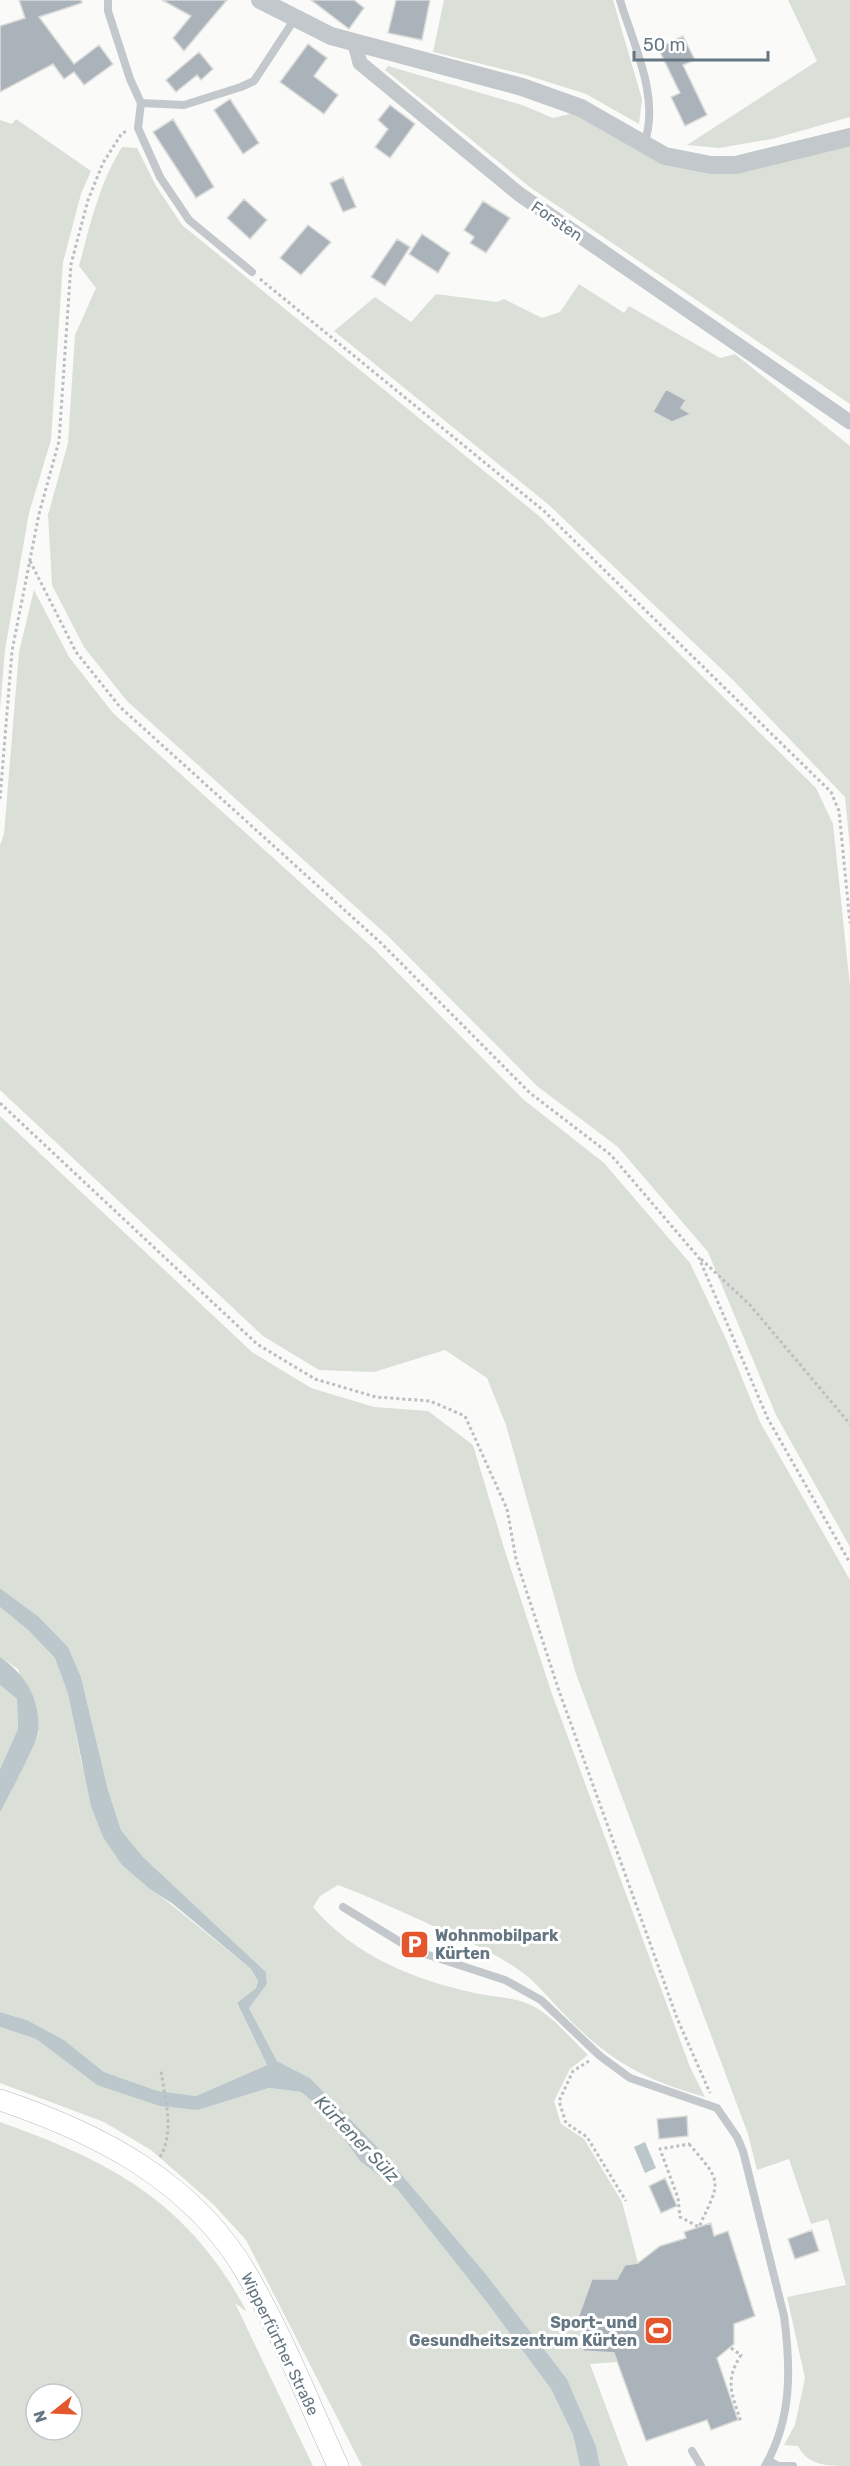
<svg xmlns="http://www.w3.org/2000/svg" width="850" height="2466" font-family="Rubik,sans-serif">
	<style>
		.green { fill: #dadfd7; fill-rule: evenodd }
		.water { fill: #bbc7cb }
		.building { fill: #aab3b9; stroke: #dcdcda; stroke-width: 1.5 }
		.lines { fill: none; stroke-linecap: round; stroke-linejoin: round }
		.secondary-casing { stroke: #b3babf; stroke-width: 22 }
		.path { stroke: #bbbfc2; stroke-width: 3; stroke-dasharray: 3 3; stroke-linecap: butt }
		.service { stroke: #c3c8cc; stroke-width: 8 }
		.minor { stroke: #c3c8cc; stroke-width: 15 }
		.tertiary { stroke: #c3c8cc; stroke-width: 18 }
		.secondary { stroke: #fff; stroke-width: 21 }
		.labels { text-anchor: middle; dominant-baseline: central; stroke-width: 6; stroke-linejoin: round; paint-order: stroke }
		.street-label { font-size: 16px; fill: #657683; stroke: #fff }
		.poi-label { font-size: 16px; font-weight: bold; fill: #657683; stroke: #fff; text-anchor: start }
		.water-label { font-size: 18px; font-style: italic; fill: #60757c; stroke: #fff }
	</style>
	<rect width="100%" height="100%" fill="#fafaf8"/>
	<path class="green" d="M444 0H613L642 99 639 124 586 94 526 75 433 52Z
		M788 0H850V117L772 139 719 148 687 145 817 61Z
		M388 66 522 105 553 118 573 113 711 172 739 173 850 145V404L531 188 385 70Z
		M16 119 91 171 81 194 63 262 51 440 29 513 5 650 0 709V120L12 124Z
		M122 147 137 148 156 186 182 225 539 516 816 788 833 824 850 986V1547L776 1415 708 1252 618 1147 537 1086 388 936 127 701 84 647 52 585 48 515 68 443 75 335 96 288 79 266C90 225 99 184 122 147Z
		M579 284 624 313 629 306 720 358 735 354 850 446V848L845 797 733 680 549 505 334 331 375 297 411 322 436 294 497 302 504 299 542 318 560 312Z
		M34 590 69 657 113 713 374 949 524 1100 604 1163 690 1263 726 1339 760 1422 850 1580V2466C827 2466 808 2466 798 2446L784 2445 795 2425 805 2378 787 2297 846 2285 828 2219 811 2224 789 2159 757 2170 748 2134 576 1674 506 1425 487 1378 445 1350 374 1372 319 1370 263 1336 0 1090V845L4 834 19 652Z
		M0 1116 252 1352 311 1388 374 1407 428 1411 473 1445 504 1548 552 1694 690 2067 705 2097C645 2080 609 2061 565 2015 549 1999 536 1981 516 1968 485 1947 451 1934 418 1919 391 1907 365 1895 338 1885L320 1896 313 1907C354 1956 415 1980 475 1993 495 1998 514 1996 533 2006 554 2017 571 2039 588 2055L570 2069 554 2101 561 2124 584 2139 622 2202 638 2263 625 2265 617 2279H592L579 2315 617 2353V2362L590 2364 628 2466H600L596 2446 567 2379 485 2273 385 2155 310 2078 277 2061 249 2008 267 1984 266 1972 143 1857 121 1830 108 1790 81 1677 68 1647 39 1617 0 1588Z
		M0 1607 28 1630 55 1658 68 1694 82 1765 122 1865 251 1969 258 1981 256 1988 237 2004 267 2065 196 2096 158 2091 104 2072 64 2040 27 2020 0 2012V1813L39 1733 18 1669 0 1657Z
		M0 1685 17 1699 18 1729 0 1769Z
		M0 2027 36 2039 97 2085 198 2110 269 2088 301 2092 323 2110 360 2161 398 2190 485 2300 551 2389 573 2435 580 2466H362L246 2240 213 2204 151 2150 104 2122 0 2083Z
		M0 2122C113 2162 189 2203 247 2312L235 2303 313 2466H0ZM36 2394H72V2430H36Z"/>
	<path class="water" d="M0 1588 39 1617 68 1647 81 1677 108 1790 121 1830 143 1857 266 1972 267 1984 249 2008 277 2061 310 2078 385 2155 485 2273 567 2379 596 2446 600 2466H580L573 2435 551 2389 485 2300 398 2190 360 2161 323 2110 301 2092 269 2088 198 2110 160 2106 97 2085 36 2039 0 2027V2012L27 2020 64 2040 104 2072 158 2091 196 2096 267 2065 237 2003 256 1988 258 1981 251 1969 173 1904 150 1889 122 1865 103 1837 91 1806 68 1694 55 1658 28 1630 0 1607Z
		M0 1657C25 1674 41 1699 38 1732 37 1744 7 1798 0 1813V1769L18 1729 17 1699 0 1685Z
		M645 2142 656 2168 645 2173 634 2147Z"/>
	<path class="building" d="M19 0H81L82 3 39 17 74 64 99 45 113 64 84 85 74 72 64 79 53 64 0 92V26L25 18Z
		M162 0H227L184 51 173 38 191 16Z
		M311 0H354L364 8 349 29Z
		M396 0H430L422 40 388 33Z
		M683 36 695 60 683 65 707 115 685 126 671 97 680 93 658 48Z
		M308 44 327 58 314 76 338 95 324 114 280 82Z
		M199 52 213 69 201 80 197 75 176 92 166 80Z
		M230 99 259 143 243 154 214 110Z
		M390 105 415 124 390 158 375 147 388 129 378 120Z
		M173 119 214 187 196 198 153 132Z
		M343 177 356 207 343 212 330 183Z
		M244 199 267 220 250 239 227 218Z
		M483 201 510 218 486 253 470 243 474 237 464 230Z
		M308 225 331 242 301 275 280 258Z
		M422 234 450 253 438 273 409 254Z
		M397 239 410 247 385 286 371 277Z
		M666 389 686 400 681 408 691 414 672 422 653 412Z
		M687 2116 688 2136 659 2139 657 2119Z
		M665 2178 677 2206 661 2213 649 2186Z
		M711 2223 714 2236 728 2231 755 2316 734 2324V2344L717 2358 738 2420 711 2430 707 2420 646 2441 614 2353 583 2351 579 2315 592 2279H617L625 2265 638 2263 660 2246 686 2238 684 2232Z
		M812 2230 819 2251 795 2259 788 2239Z"/>
	<g class="lines">
		<defs>
			<path id="secondary" d="M0 2100C98 2133 195 2182 248 2276 283 2336 309 2403 338 2466"/>
		</defs>
		<use href="#secondary" class="secondary-casing"/>
		<path class="path" d="M260 279 544 511 831 792 839 811 850 923
			M30 561 76 652 120 707 381 943 530 1093 611 1155 699 1258 768 1419 850 1563
			M0 799 12 651 39 514 59 441 71 264 88 200 103 163 122 133 128 131
			M0 1103 257 1344 315 1379 376 1397 430 1401 465 1416 507 1509 516 1559 558 1688 677 2018 710 2093
			M701 1259 750 1305 850 1424
			M589 2061 573 2071 559 2101 566 2123 587 2137 626 2201
			M689 2144C724 2184 720 2181 699 2227L680 2217 678 2198 660 2149Z
			M160 2157C175 2132 165 2099 161 2071
			M731 2348 741 2355C724 2382 732 2393 741 2422"/>
		<path class="service" d="M108 0V11L130 79 141 103 138 128 160 177 189 220 252 272
			M620 0C633 44 661 98 644 144
			M141 103 184 105 241 87 254 81 294 20
			M343 1907 413 1950 505 1980 541 2000 600 2056 630 2078 717 2108 737 2137 743 2151 784 2316C791 2369 792 2419 765 2466
			M692 2451 701 2466
			M768 2460 778 2466H793"/>
		<path class="minor" d="M355 44 360 63 519 194 850 422"/>
		<path class="tertiary" d="M260 0 331 36 522 87 581 108 665 156 711 165H736L850 137"/>
		<use href="#secondary" class="secondary"/>
	</g>
	<defs>
		<symbol id="parking-square" viewBox="-11 -11 22 22"><rect x="-9" y="-9" width="18" height="18" rx="4" fill="#e4572e" stroke="#fff"/><path d="M-3.5-5.5H1a3.5 3.5 0 0 1 0 7H-1V5.5H-3.5ZM-1-3.4V-.6H.8a1.4 1.4 0 0 0 0-2.8Z" fill="#fff"/></symbol>
		<symbol id="stadium-square" viewBox="-11 -11 22 22"><rect x="-9" y="-9" width="18" height="18" rx="4" fill="#e4572e" stroke="#fff"/><path d="M0-5a6.5 5 0 1 0 0 10a6.5 5 0 1 0 0-10ZM-3.5-1.8h7v3.6h-7Z" fill="#fff"/></symbol>
	</defs>
	<g fill-rule="evenodd">
		<use href="#parking-square" x="398" y="1928" width="33" height="33"/>
		<use href="#stadium-square" x="642" y="2314" width="33" height="33"/>
	</g>
	<g class="labels">
		<g class="street-label">
			<text transform="translate(557 221) rotate(34)">Forsten</text>
			<text transform="translate(280 2344) rotate(64)">Wipperfürther Straße</text>
		</g>
		<g class="poi-label">
			<text x="435" y="1935">Wohnmobilpark<tspan x="435" dy="18">Kürten</tspan></text>
			<text x="637" y="2322" text-anchor="end">Sport- und<tspan x="637" dy="18">Gesundheitszentrum Kürten</tspan></text>
		</g>
		<g class="water-label">
			<text transform="translate(357 2139) rotate(46)">Kürtener Sülz</text>
		</g>
	</g>
	<g transform="translate(54 2412) rotate(252)"><circle r="28" fill="#ffffff" stroke="#c1c8cd" stroke-width="1.5"/>
	<path d="M0-4.5L10 22L0 15L-10 22Z" fill="#e4572e"/>
	<text y="-9" font-size="16" font-weight="bold" text-anchor="middle" fill="#657683">N</text>
	</g>
	<path d="M634 51v9h134v-9" fill="none" stroke="#657683" stroke-width="3"/>
	<text x="643" y="51" font-size="18" fill="#657683" stroke="#ffffff" stroke-width="4.5" paint-order="stroke">50 m</text>
</svg>
